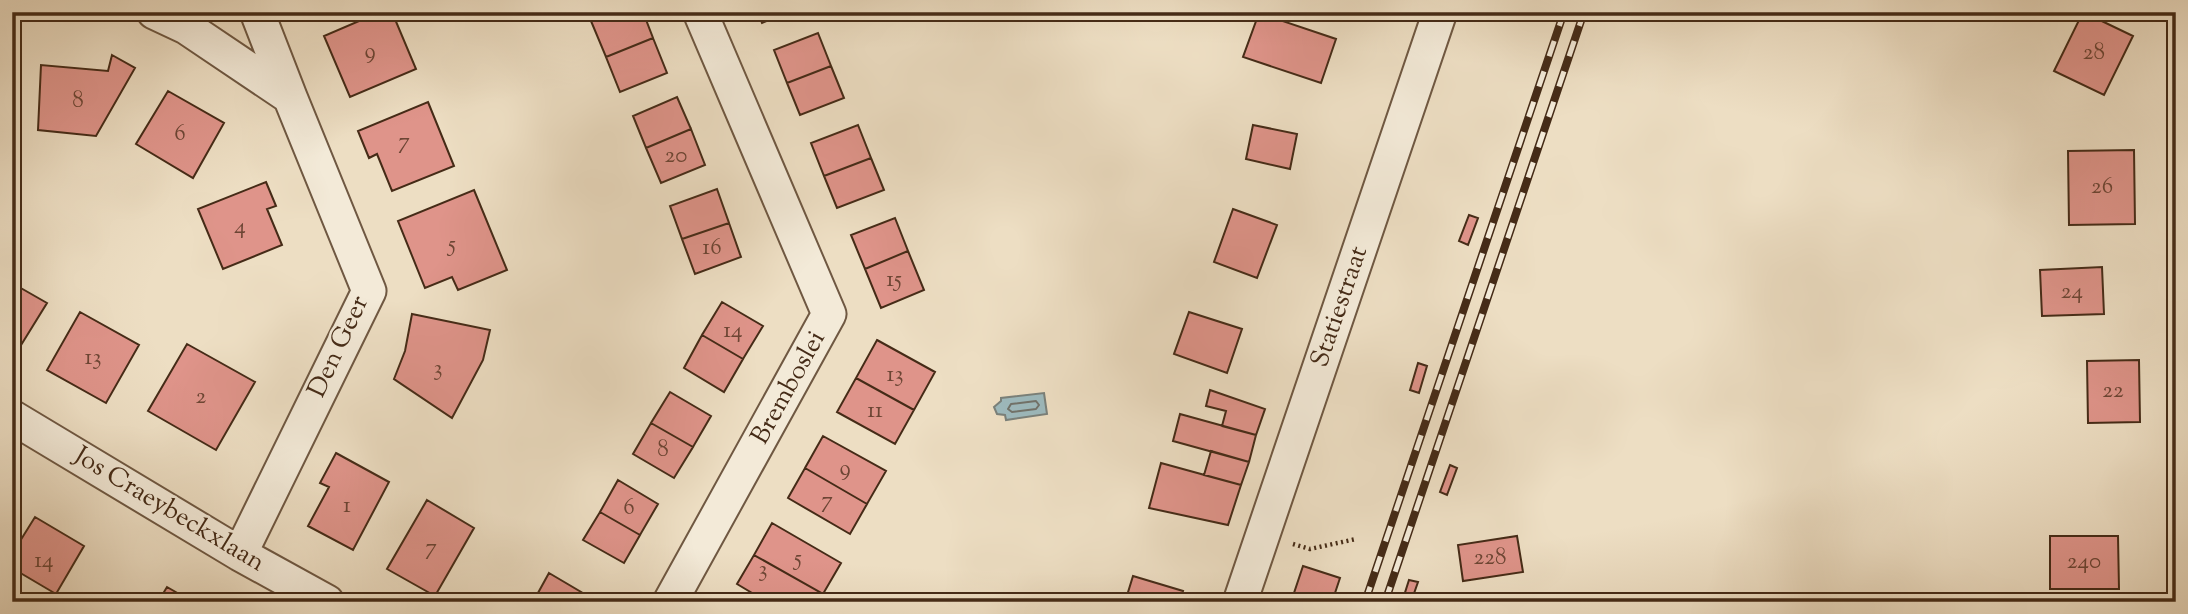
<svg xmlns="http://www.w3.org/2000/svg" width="2188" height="614" font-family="'Sorts Mill Goudy',serif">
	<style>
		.water { fill: #9dbabe; stroke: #7a817b; stroke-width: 2 }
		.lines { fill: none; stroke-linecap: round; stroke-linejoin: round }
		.shore { stroke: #71726a; stroke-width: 2 }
		.building { fill: #df948a; stroke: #452b17; stroke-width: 2 }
		.street-casing { stroke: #6f5842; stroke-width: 37 }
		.path { stroke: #452b17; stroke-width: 4.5; stroke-dasharray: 2 3.5; stroke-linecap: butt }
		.street { stroke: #f3ead8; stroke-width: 33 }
		.rail-casing { stroke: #452b17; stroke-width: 8 }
		.rail { stroke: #f3ead8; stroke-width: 5; stroke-dasharray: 16; stroke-linecap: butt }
		.labels { text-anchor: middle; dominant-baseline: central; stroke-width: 5; stroke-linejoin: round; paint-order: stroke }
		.number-label { font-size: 23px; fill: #6c4534 }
		.street-label { font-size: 26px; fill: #452b17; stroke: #f3ead8 }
	</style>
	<rect width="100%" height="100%" fill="#eddec3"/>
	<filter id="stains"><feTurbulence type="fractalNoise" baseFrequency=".00286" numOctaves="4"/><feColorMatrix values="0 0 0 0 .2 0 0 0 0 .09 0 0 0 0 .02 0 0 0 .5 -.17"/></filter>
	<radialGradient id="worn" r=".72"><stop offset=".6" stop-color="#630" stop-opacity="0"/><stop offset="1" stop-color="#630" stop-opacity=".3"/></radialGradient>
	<path class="water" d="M1044 393 1047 414 1006 420 1005 415 997 414 994 407 1001 401V398Z"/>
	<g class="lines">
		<path class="shore" d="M1036 401 1039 405 1036 409 1012 412 1008 409 1011 404Z"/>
	</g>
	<path class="building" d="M380 12H392L416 69 350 97 324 36Z
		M613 12H643L653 38 606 57 591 21Z
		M758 12H788L762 23Z
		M2083 12 2133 36 2104 95 2054 71Z
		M1259 13 1336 39 1321 83 1243 57Z
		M818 33 831 66 787 83 774 50Z
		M653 38 667 73 620 92 606 57Z
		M112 55 135 68 96 136 38 130 41 65 108 71Z
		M831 66 844 98 800 115 787 83Z
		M168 91 224 123 193 178 136 144Z
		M677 97 691 129 646 148 633 116Z
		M428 102 454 166 392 191 377 154 369 158 358 131Z
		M858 125 871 158 824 176 811 143Z
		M1253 125 1297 134 1290 169 1246 159Z
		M691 129 705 165 661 183 646 148Z
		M2134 150 2135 224 2069 225 2068 151Z
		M871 158 884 190 837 208 824 176Z
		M266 182 276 206 267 209 282 245 223 269 198 209Z
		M717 189 729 223 682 239 670 206Z
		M474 190 507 270 458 290 452 277 425 288 398 221Z
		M1233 209 1277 225 1257 278 1214 262Z
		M1469 215 1478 218 1468 245 1459 241Z
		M895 218 908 251 865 269 851 235Z
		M729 223 741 257 695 274 682 239Z
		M908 251 924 290 881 308 865 269Z
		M2102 267 2104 314 2042 316 2040 270Z
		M12 283 47 303 18 350 12 347Z
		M722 302 763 326 743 359 702 335Z
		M80 312 139 345 106 403 47 370Z
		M1189 312 1242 329 1227 373 1174 354Z
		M412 314 490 330 483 360 452 418 394 379 405 351Z
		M702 335 743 359 724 392 684 368Z
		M877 340 935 372 914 410 856 378Z
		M187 344 255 382 216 450 148 411Z
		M2139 360 2140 422 2088 423 2087 361Z
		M1418 363 1427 366 1419 393 1410 390Z
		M856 378 914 410 895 444 837 412Z
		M1210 390 1265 409 1256 435 1222 426 1226 411 1206 406Z
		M670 392 711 416 693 447 651 423Z
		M1180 414 1256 435 1249 462 1173 441Z
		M651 423 693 447 674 478 633 454Z
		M823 436 886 471 867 504 805 468Z
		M1211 451 1249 462 1241 485 1204 475Z
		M336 453 389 482 353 550 308 526 329 487 320 483Z
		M1161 463 1241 485 1228 525 1149 508Z
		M1450 465 1457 468 1447 495 1440 492Z
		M805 468 867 504 850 534 788 498Z
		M618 480 658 504 640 535 600 512Z
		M427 500 474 528 435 596 387 569Z
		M600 512 640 535 624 563 583 540Z
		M35 517 84 546 56 594 12 568V554Z
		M772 523 841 563 823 594 754 555Z
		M1517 536 1523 572 1463 581 1458 545Z
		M2050 536H2118L2119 589H2050Z
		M754 555 823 594 819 602H767L737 584Z
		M1303 566 1340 578 1332 602H1291Z
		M549 573 598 602H533Z
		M1133 576 1183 591 1179 602H1125Z
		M1409 580 1418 582 1411 602H1402Z
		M167 587 193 602H158Z"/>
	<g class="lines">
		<defs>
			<path id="street" d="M154 12 186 27 290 97 369 291 240 554
				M257 12 290 97
				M12 417 240 554 327 602
				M670 602 829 314 700 12
				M1240 602 1440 12"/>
		</defs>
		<use href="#street" class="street-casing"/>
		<path class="path" d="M1293 544 1310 549 1356 539"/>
		<use href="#street" class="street"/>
		<defs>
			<path id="rail" d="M1365 602 1564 12
				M1385 602 1584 12"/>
		</defs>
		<use href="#rail" class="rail-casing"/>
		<use href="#rail" class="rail"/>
	</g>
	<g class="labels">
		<g class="number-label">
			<text x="370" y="52">9</text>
			<text x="2094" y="53">28</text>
			<text x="78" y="101">8</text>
			<text x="180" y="134">6</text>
			<text x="404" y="142">7</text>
			<text x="676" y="156">20</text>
			<text x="2102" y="187">26</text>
			<text x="240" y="227">4</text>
			<text x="452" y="245">5</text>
			<text x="712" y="248">16</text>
			<text x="894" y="280">15</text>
			<text x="2072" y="292">24</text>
			<text x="733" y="331">14</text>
			<text x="93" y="358">13</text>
			<text x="438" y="369">3</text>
			<text x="895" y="375">13</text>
			<text x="2113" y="391">22</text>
			<text x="201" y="397">2</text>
			<text x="875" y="411">11</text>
			<text x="663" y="450">8</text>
			<text x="845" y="469">9</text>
			<text x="827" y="501">7</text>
			<text x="347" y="506">1</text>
			<text x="629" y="508">6</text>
			<text x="431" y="548">7</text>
			<text x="1490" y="558">228</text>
			<text x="798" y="559">5</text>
			<text x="44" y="561">14</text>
			<text x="2084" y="562">240</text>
			<text x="763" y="570">3</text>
		</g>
		<g class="street-label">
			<text transform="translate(1340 307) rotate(-71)">Statiestraat</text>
			<text transform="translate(339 347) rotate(-65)">Den Geer</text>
			<text transform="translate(789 388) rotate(-61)">Bremboslei</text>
			<text transform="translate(169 510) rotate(31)">Jos Craeybeckxlaan</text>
		</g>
	</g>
	<rect width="2188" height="614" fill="none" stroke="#eddec3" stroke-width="42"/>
	<rect x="14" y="14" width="2160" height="586" fill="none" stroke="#452b17" stroke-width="3.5"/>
	<rect x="21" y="21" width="2146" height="572" fill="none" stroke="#452b17" stroke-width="2"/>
	<rect width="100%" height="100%" filter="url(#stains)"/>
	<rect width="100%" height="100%" fill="url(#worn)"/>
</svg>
